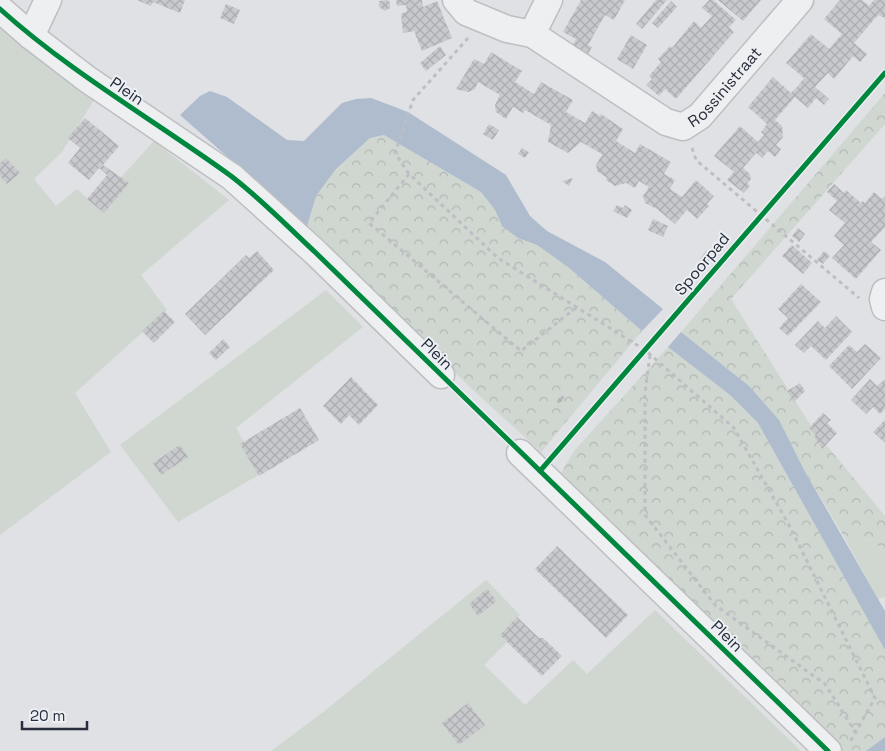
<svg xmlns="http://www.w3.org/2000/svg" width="885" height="751" font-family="'Space Grotesk',sans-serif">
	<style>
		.grass { fill: #cfd7d0 }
		.forest { fill: url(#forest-crowns) }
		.water { fill: #afbccd }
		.building { fill: url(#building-cross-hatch) }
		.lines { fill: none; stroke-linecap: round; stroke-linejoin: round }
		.minor-casing { stroke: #bdbfc2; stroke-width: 29 }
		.path { stroke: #bdbfc4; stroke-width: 3; stroke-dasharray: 4 4; stroke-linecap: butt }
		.minor { stroke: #eeeff0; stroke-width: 26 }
		.cycleway-casing { stroke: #eceff3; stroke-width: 8 }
		.cycleway { stroke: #00873e; stroke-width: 5 }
		.labels { text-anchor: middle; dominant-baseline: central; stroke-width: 4; stroke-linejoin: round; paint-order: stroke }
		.street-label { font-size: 16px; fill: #282e3b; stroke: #eceff3 }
	</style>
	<defs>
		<pattern id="forest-crowns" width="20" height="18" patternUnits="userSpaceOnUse" patternTransform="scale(1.25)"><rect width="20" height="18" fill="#cfd7d0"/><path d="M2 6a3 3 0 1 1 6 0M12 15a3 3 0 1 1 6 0" fill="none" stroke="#b2b9b4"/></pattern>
		<pattern id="building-cross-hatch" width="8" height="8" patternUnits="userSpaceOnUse" patternTransform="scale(1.25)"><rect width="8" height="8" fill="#c7c9cc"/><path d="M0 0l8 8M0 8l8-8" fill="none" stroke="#abadb0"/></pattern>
	</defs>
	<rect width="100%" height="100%" fill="#dfe1e4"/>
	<path class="grass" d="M0 21C30 49 59 78 94 100L62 152 34 179 56 206 77 189 95 206 154 141 229 200 141 275 167 310 75 393 111 452 0 535Z
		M326 290 363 327 236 428 262 473 178 522 120 445Z
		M843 535 873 541 885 553V597L878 599Z
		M486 580 520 615 502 633 509 640 484 665 525 705 573 660 587 674 655 610 801 751H271L322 713Z"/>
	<path class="forest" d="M885 93V124L731 299 813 429 885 516V553L873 541 843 535 804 470 681 332Z
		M384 135 481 192 495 210 502 226 518 238 537 245 568 267 642 331 541 452 472 389 307 228 316 196 336 169 370 138Z
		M668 347 730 395 758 423 885 650V737L866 751H842L763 669 561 473 574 451Z"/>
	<path class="water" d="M210 91 227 97 287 140 304 141 342 103 356 99 371 98 408 112 506 175 530 216 547 231 605 262 663 309 642 331 568 267 537 245 518 238 502 226 495 210 481 192 384 135 370 138 336 169 316 196 307 227 180 115 200 96Z
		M681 332 749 386 779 420 804 470 885 611V650L758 423 730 395 668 347Z
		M885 737V751H866Z"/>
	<path class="building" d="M137 0H185L180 13 153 2 151 6Z
		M387 0 390 2V8L385 11 379 7V1Z
		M396 0H422L423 7 437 1 452 38 422 51 414 31 403 33 401 14 407 11 406 5 397 6Z
		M581 0H625L614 20 605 15 588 45 592 47 587 56 572 47 576 39 563 32Z
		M656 0H667L642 29 636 24Z
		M709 0H713L736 20 729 27 734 32 676 99 665 89 659 96 646 85 652 79 649 76 661 62 658 59 670 46 672 48 694 21 701 28 712 16 702 8Z
		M718 0H761L743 21Z
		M840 0H862L869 6 874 0H885V18L878 15 854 43 867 54 860 62 853 56 834 79 828 73 815 87 829 99 824 105 816 98 808 108 795 97 775 120 782 126 783 137 776 145 781 149 775 157 768 151 762 158 756 153 743 168 750 174 751 179 747 183 750 186 744 193 727 180 734 172 714 156 740 126 758 142 764 135 761 132 767 124 748 107 773 77 791 93 798 86 804 78 786 63 811 34 829 49 842 34 824 19Z
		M671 1 677 7 658 28 652 23Z
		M226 4 240 10 234 24 220 18Z
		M631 35 647 45 633 69 617 59Z
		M440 46 446 55 426 71 420 63Z
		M491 52 522 71 515 82 534 94 541 82 573 100 566 112 585 123 592 111 600 116 601 114 623 129 616 141 635 153 640 144 671 162 664 174 675 180 670 189 682 197 696 180 714 196 707 204 709 206 697 219 687 210 675 224 657 209 645 203 643 196 649 187 639 181 635 188 626 183 615 186 606 180 607 178 597 171 596 165 602 155 600 153 581 142 568 153 548 142 551 125 525 110 523 113 513 107 506 119 496 112 495 105 500 95 478 82 475 89 468 92 456 89 474 59 484 64Z
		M85 118 119 146 103 165 129 183 104 213 87 199 107 175 99 168 89 180 68 163 80 148 68 138Z
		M489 124 499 130 493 140 483 134Z
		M522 148 529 152 525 158 518 154Z
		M6 158 20 173 7 184 0 176V163Z
		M573 178 569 186 562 181Z
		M834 184 844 193 846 190 861 203 863 201 865 203 874 192 882 199 885 196V227L871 242 881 250 856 279 832 258 844 245 834 236 845 223 829 210 837 201 827 192Z
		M617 205 623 208 625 205 632 210 627 218 613 211Z
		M653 219 668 226 663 237 648 230Z
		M798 228 805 234 799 242 792 236Z
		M792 245 812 263 803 274 782 256Z
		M257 251 274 270 205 335 185 314 246 255 249 258Z
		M706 251 713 257 706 264 700 259Z
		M824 251 830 256 823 264 817 260Z
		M801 284 821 302 788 336 779 328 788 318 778 309Z
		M164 311 175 322 154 343 142 331Z
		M836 316 852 332 826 360 811 346 804 353 795 345 818 321 825 328Z
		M223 339 230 347 216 360 209 353Z
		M865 344 881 358 852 389 829 366 849 345 857 352Z
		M351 377 378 405 359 425 349 415 341 424 323 406Z
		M870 379 877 386 885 379V409L880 414 873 407 866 414 851 400Z
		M800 383 805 391 794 402 787 391Z
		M562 395 565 398 559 404 556 401Z
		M300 408 319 440 259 476 240 444Z
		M823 413 831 420 827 423 837 433 822 449 814 437 816 435 809 428Z
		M885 420V443L873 432Z
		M180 445 188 457 161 475 153 463Z
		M557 546 628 615 606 638 535 569Z
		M487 589 497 601 478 616 469 604Z
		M517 617 539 638H543L562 656 542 676 500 635Z
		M468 703 485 725 459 745 442 723Z"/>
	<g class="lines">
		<defs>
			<g id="minor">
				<path d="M456 0 466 12 507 29 532 34"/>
				<path id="s1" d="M549 0 532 34 666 122 683 127 700 116 800 0"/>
				<path d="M0 9 31 36 87 79 232 177 316 253 441 375"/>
				<path d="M31 36 48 0"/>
				<path d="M885 292 883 299 885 307"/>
				<path d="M520 453 828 751"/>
			</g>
		</defs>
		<use href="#minor" class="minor-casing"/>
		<path class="path" d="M468 38 413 100 395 153 409 174 498 258 645 350 734 428 790 527 875 698 850 742
			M692 148 696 160 859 298
			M409 174 369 223 521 351 577 307
			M650 355 645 393V515L715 605 825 684 856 733"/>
		<use href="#minor" class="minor"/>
		<defs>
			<path id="cycleway" d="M0 9C71 73 154 120 231 176 261 199 288 227 316 253L828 751
				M540 471 885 73"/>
		</defs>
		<use href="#cycleway" class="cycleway-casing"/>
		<use href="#cycleway" class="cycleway"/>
	</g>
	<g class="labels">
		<g class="street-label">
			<text stroke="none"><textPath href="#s1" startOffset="274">Rossinistraat</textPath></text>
			<text transform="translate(127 91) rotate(34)">Plein</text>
			<text transform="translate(702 264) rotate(-50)">Spoorpad</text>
			<text transform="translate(437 354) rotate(44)">Plein</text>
			<text transform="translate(727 636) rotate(44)">Plein</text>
		</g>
	</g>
	<path d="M22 721v8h65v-8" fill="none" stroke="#282e3b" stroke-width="2.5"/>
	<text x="30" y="721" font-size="15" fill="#282e3b" stroke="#eceff3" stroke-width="4" paint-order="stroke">20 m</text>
</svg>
